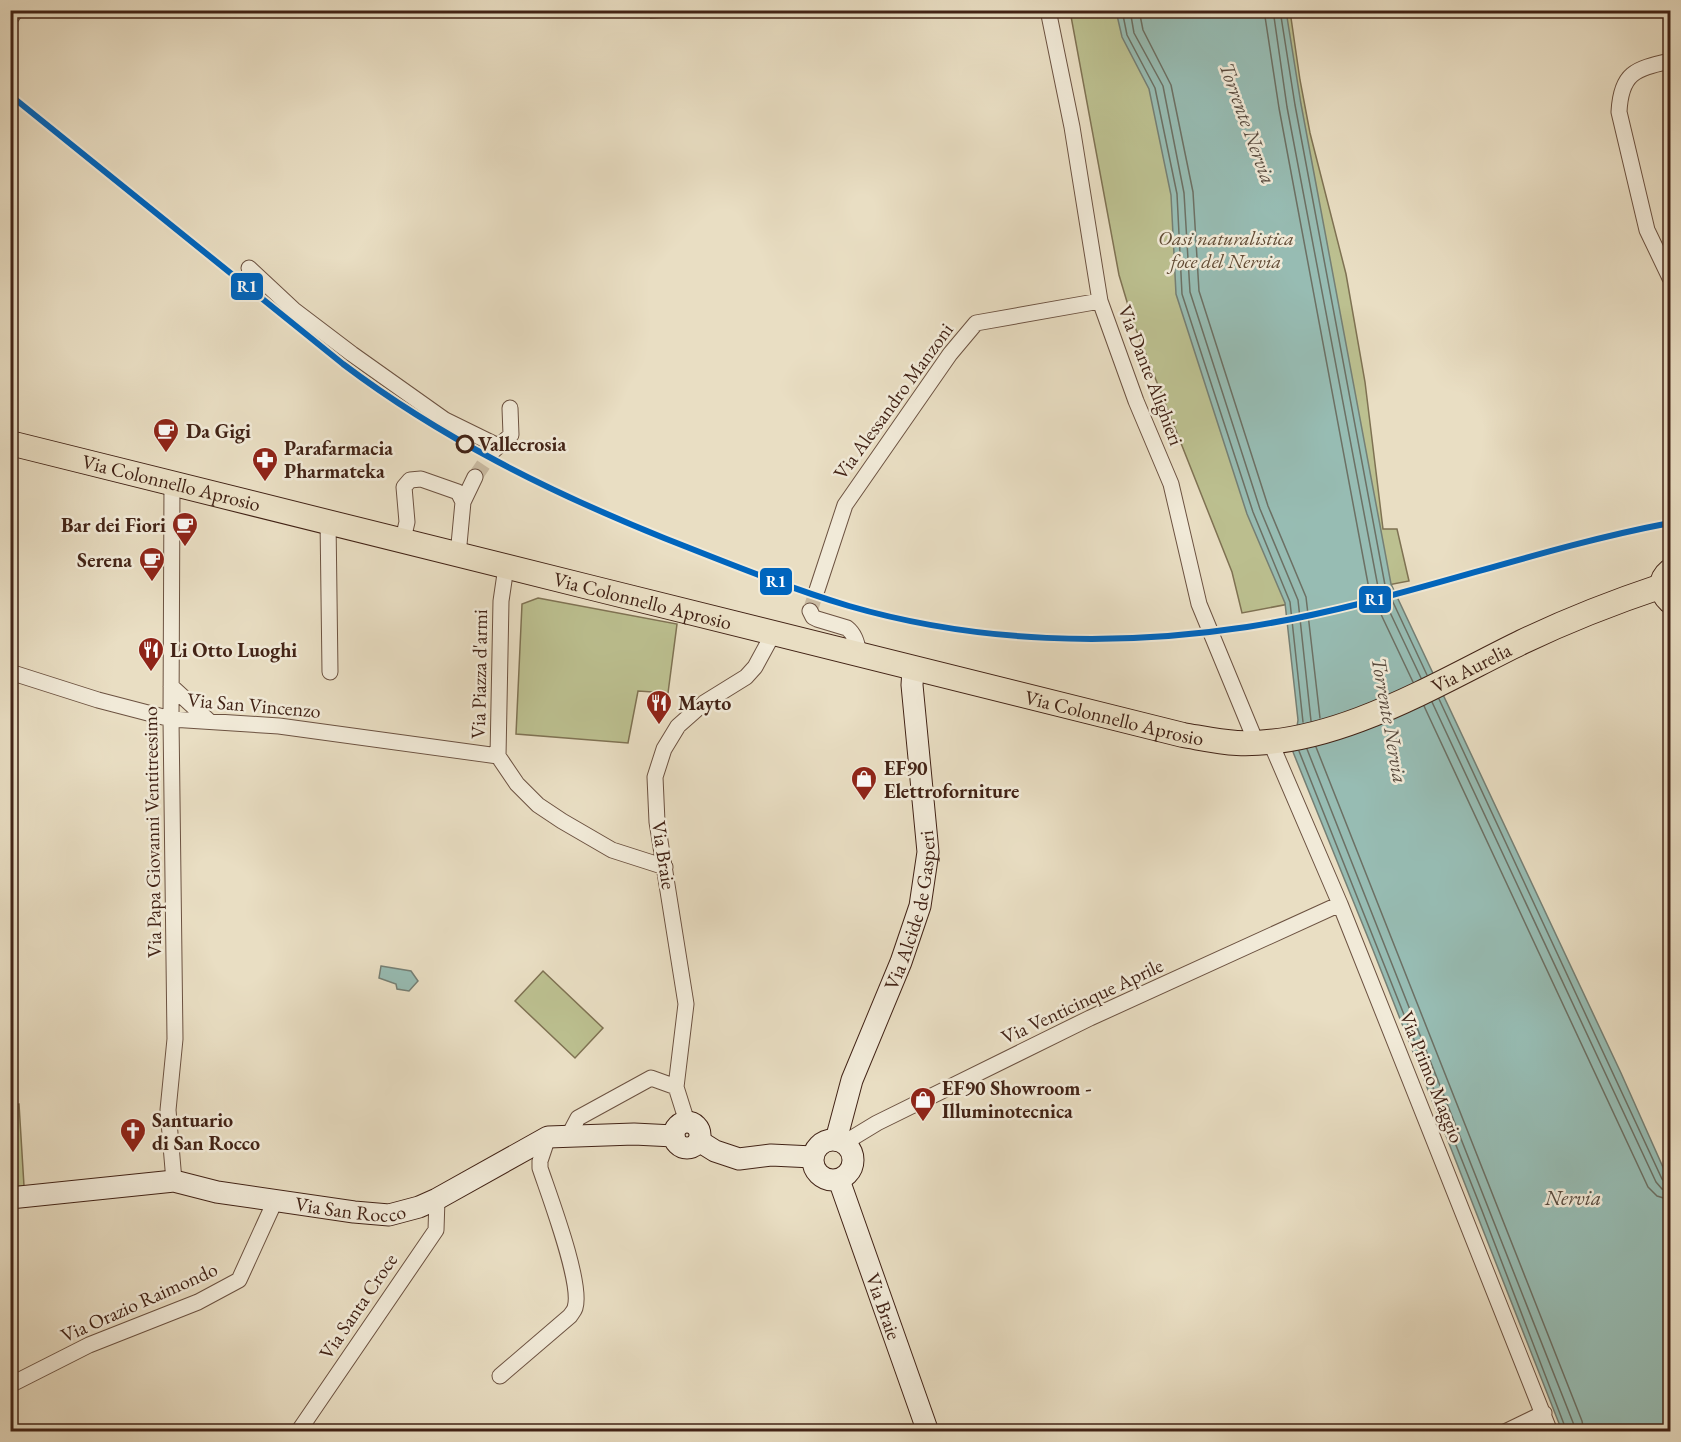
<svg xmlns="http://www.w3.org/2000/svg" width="1681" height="1442" font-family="'EB Garamond',serif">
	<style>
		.green { fill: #bcc090; stroke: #7f7253; stroke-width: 1.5 }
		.water { fill: #97bcb3; stroke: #757f74; stroke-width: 1.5 }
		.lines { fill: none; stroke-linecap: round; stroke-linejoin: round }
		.shore { stroke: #6c7064; stroke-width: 1.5 }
		.street-tunnel { stroke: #c8b9a0; stroke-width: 15; stroke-dasharray: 15 8; stroke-linecap: butt }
		.street-casing { stroke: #6c5241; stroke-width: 17 }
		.secondary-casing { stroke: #422316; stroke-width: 23 }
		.primary-casing { stroke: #422316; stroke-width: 26 }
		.street { stroke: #f1ead8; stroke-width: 15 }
		.secondary { stroke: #f1ead8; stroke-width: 21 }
		.primary { stroke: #e9dec3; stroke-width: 24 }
		.rail-1-casing { stroke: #f1ead8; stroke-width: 10 }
		.rail-1 { stroke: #0065bd; stroke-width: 6 }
		.stop-dot { fill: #f1ead8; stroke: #422316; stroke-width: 3 }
		.labels { text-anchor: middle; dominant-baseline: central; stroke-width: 5; stroke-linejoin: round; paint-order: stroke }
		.park-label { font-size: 20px; font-style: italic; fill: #604a34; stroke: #f1ead8 }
		.street-label { font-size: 20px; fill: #422316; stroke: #f1ead8 }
		.poi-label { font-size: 20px; font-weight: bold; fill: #422316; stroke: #f1ead8; text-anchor: start }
		.stop-label { font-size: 20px; font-weight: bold; fill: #422316; stroke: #f1ead8; text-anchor: start }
		.water-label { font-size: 21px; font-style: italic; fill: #57493d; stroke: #f1ead8 }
		.line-badge { stroke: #f1ead8; stroke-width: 2 }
		.badge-label { font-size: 16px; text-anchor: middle; font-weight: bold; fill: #fff }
	</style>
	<rect width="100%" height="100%" fill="#e9dec3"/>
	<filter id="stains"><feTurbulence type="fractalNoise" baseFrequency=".00333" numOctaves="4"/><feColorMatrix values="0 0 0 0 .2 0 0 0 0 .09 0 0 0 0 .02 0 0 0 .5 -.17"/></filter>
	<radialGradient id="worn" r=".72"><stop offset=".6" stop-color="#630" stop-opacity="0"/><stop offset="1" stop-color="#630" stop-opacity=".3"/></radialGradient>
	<path class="green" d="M654 11V10L772 11 651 18Z
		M1070 11H1290L1300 80 1310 133 1346 274 1365 382 1383 529H1397L1409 581 1242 613 1232 572 1133 322 1119 275Z
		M538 598 677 624 668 693 638 691 628 743 516 734 522 604Z
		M543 971 603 1028 575 1058 515 1001Z
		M19 1104 24 1186 11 1187V1105Z"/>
	<path class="water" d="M1116 11H1286L1301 104 1391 584 1621 1073 1670 1183V1431H1562L1373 950 1293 752 1298 720 1285 603 1247 514 1176 294 1171 195 1149 89 1122 37Z
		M381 966 411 971 418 981 409 991 397 989 396 984 379 978Z"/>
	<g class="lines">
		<path class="shore" d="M1122 10 1127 35 1155 88 1177 194 1182 294 1253 512 1290 602 1303 722
			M1130 10 1134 33 1163 86 1184 193 1190 292 1260 509 1298 600 1311 721
			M1139 10 1143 30 1171 85 1193 192 1199 291 1268 506 1306 597 1320 718
			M1264 10 1279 108 1369 589 1413 682
			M1273 10 1287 107 1378 587 1421 678
			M1280 10 1295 105 1385 585 1427 675
			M1439 699 1662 1179 1665 1182 1670 1183
			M1432 702 1656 1182 1662 1189 1670 1191
			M1424 706 1648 1187 1657 1196 1670 1200
			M1316 747 1582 1421 1584 1432
			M1307 749 1574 1425 1575 1432
			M1299 751 1481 1208 1567 1432"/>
		<path class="street-tunnel" d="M475 477 492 452
			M810 611 817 590"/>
		<defs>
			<path id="street" d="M1048 10 1072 127 1100 301 1136 401 1171 484 1199 604 1256 742
				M10 19 16 10
				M1670 61C1636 69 1621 72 1619 112L1647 230 1670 278
				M249 268 294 310 352 354 445 420 498 446
				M492 452 511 435 510 408
				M172 482 171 719 175 1039 168 1110 174 1181
				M463 502 475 477
				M328 520 330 672
				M403 539 407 522 404 487 410 480 421 479 458 492 463 502 458 555
				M506 567 501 601 498 756 517 784 538 805 562 821 612 850 665 867
				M817 590 845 505 950 354 976 323 1100 301
				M810 611 813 617 817 619 847 628C856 635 857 645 860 656
				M10 672 98 700 171 719 279 726 498 756
				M171 686 209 721
				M1270 741 1340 904 1550 1432
				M687 1122 676 1087 686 1004 657 822 655 777 664 749 678 726 704 703 746 677 755 667 773 634
				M569 1135 578 1118 651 1078 676 1087
				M844 1143 877 1123 1090 1018 1340 904
				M500 1376 570 1316C572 1313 574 1311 575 1308 583 1284 549 1195 540 1168V1161L548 1137
				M10 1385 89 1345 198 1302 239 1280 275 1201
				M298 1432 436 1230 437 1199
				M1505 1432 1544 1413"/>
			<g id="secondary">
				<circle cx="687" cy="1135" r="13"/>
				<path id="s1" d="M836 1140 852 1080 901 962 920 906 928 852 912 685 913 670"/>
				<circle cx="833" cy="1160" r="20"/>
				<path d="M699 1141 715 1151 739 1159 771 1155 813 1157"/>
				<path id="s2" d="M839 1180 928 1432"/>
				<path id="s3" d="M10 1198 174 1181 217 1192 354 1212 389 1215 419 1207 437 1199 548 1137 634 1134 674 1136"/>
			</g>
			<g id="primary">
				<path id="s4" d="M10 443C402 538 791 640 1183 735 1201 738 1219 742 1237 743 1335 747 1436 684 1522 642 1568 620 1614 602 1662 586"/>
				<path d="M1670 571C1659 580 1660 592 1670 601"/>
			</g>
		</defs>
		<use href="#street" class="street-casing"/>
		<use href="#secondary" class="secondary-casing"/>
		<use href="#primary" class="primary-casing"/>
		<use href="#street" class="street"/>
		<use href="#secondary" class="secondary"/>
		<use href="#primary" class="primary"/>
		<defs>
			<path id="rail-1" d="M10 95 343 364C441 438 550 492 664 538 725 562 786 587 849 606 977 643 1115 647 1247 627 1390 605 1527 550 1670 523"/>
		</defs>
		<use href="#rail-1" class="rail-1-casing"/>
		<use href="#rail-1" class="rail-1"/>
	</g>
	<defs>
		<symbol id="cafe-pin" viewBox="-11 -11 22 30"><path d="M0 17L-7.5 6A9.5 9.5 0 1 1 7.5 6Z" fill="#8f2418" stroke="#f1ead8"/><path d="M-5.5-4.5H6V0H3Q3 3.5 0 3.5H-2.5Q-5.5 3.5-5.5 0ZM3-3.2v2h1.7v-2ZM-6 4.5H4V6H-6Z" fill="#fff"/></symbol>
		<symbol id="pharmacy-pin" viewBox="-11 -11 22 30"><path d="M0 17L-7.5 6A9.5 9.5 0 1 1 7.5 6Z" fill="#8f2418" stroke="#f1ead8"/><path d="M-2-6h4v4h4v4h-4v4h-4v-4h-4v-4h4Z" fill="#fff"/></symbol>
		<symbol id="restaurant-pin" viewBox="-11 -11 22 30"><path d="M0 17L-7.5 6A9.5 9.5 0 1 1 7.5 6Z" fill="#8f2418" stroke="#f1ead8"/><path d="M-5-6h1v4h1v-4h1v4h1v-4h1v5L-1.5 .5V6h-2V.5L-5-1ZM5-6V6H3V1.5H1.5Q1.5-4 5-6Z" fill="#fff"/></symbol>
		<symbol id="shop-pin" viewBox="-11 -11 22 30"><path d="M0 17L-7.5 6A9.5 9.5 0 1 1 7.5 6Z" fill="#8f2418" stroke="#f1ead8"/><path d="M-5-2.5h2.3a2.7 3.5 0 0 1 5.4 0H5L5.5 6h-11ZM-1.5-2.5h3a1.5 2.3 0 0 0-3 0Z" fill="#fff"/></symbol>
		<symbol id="church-pin" viewBox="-11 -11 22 30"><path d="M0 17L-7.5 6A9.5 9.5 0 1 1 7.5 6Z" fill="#8f2418" stroke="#f1ead8"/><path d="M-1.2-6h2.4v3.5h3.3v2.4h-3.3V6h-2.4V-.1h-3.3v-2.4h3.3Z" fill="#fff"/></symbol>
	</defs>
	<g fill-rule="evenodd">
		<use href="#cafe-pin" x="151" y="416" width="30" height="40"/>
		<use href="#pharmacy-pin" x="250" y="445" width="30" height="40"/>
		<use href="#cafe-pin" x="170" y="510" width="30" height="40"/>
		<use href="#cafe-pin" x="137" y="545" width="30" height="40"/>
		<use href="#restaurant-pin" x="136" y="635" width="30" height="40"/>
		<use href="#restaurant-pin" x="644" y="688" width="30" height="40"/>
		<use href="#shop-pin" x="849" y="764" width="30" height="40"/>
		<use href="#shop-pin" x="908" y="1085" width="30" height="40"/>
		<use href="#church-pin" x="118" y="1116" width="30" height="40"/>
	</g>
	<circle class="stop-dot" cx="465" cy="444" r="8"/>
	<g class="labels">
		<g class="park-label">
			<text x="1226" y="238">Oasi naturalistica<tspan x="1226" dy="23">foce del Nervia</tspan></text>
		</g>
		<g class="street-label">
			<text transform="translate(1151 375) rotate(69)">Via Dante Alighieri</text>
			<text transform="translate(893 401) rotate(-54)">Via Alessandro Manzoni</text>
			<text stroke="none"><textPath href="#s4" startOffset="166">Via Colonnello Aprosio</textPath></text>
			<text stroke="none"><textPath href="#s4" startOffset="652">Via Colonnello Aprosio</textPath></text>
			<text stroke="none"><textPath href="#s4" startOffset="1512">Via Aurelia</textPath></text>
			<text transform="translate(479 674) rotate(-89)">Via Piazza d'armi</text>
			<text transform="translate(254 705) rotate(5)">Via San Vincenzo</text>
			<text stroke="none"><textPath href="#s4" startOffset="1138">Via Colonnello Aprosio</textPath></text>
			<text transform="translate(152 832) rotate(-91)">Via Papa Giovanni Ventitreesimo</text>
			<text transform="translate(664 855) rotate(81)">Via Braie</text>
			<text stroke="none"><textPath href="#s1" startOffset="243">Via Alcide de Gasperi</textPath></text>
			<text transform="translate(1082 1001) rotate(-25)">Via Venticinque Aprile</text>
			<text transform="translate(1432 1077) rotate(68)">Via Primo Maggio</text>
			<text stroke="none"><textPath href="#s3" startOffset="344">Via San Rocco</textPath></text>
			<text transform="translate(139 1302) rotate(-24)">Via Orazio Raimondo</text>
			<text transform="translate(358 1306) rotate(-56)">Via Santa Croce</text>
			<text stroke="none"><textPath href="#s2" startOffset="134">Via Braie</textPath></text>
		</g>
		<g class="poi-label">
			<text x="186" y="431">Da Gigi</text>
			<text x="284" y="448">Parafarmacia<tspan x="284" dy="23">Pharmateka</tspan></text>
			<text x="166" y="525" text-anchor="end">Bar dei Fiori</text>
			<text x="132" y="560" text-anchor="end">Serena</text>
			<text x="170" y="650">Li Otto Luoghi</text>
			<text x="678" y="703">Mayto</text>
			<text x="884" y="768">EF90<tspan x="884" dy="23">Elettroforniture</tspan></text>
			<text x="942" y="1088">EF90 Showroom -<tspan x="942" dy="23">Illuminotecnica</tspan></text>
			<text x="152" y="1120">Santuario<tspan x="152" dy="23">di San Rocco</tspan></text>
		</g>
		<g class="stop-label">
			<text x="478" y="444">Vallecrosia</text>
		</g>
		<g class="water-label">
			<text transform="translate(1248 123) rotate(70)">Torrente Nervia</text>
			<text transform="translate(1390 720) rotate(80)">Torrente Nervia</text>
			<text x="1573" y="1197">Nervia</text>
		</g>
	</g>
	<g class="line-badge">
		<rect x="230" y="272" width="34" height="29" rx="6" fill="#0065bd"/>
		<rect x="759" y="567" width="34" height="29" rx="6" fill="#0065bd"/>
		<rect x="1358" y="585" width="34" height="29" rx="6" fill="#0065bd"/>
	</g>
	<g class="badge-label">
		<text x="247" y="292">R1</text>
		<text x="776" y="587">R1</text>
		<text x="1375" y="605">R1</text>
	</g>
	<rect width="1681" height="1442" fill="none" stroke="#e9dec3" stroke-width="36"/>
	<rect x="12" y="12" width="1657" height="1418" fill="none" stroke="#422316" stroke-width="3"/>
	<rect x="18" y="18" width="1645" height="1406" fill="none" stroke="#422316" stroke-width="1.5"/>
	<rect width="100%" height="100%" filter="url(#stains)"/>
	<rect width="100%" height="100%" fill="url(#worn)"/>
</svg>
